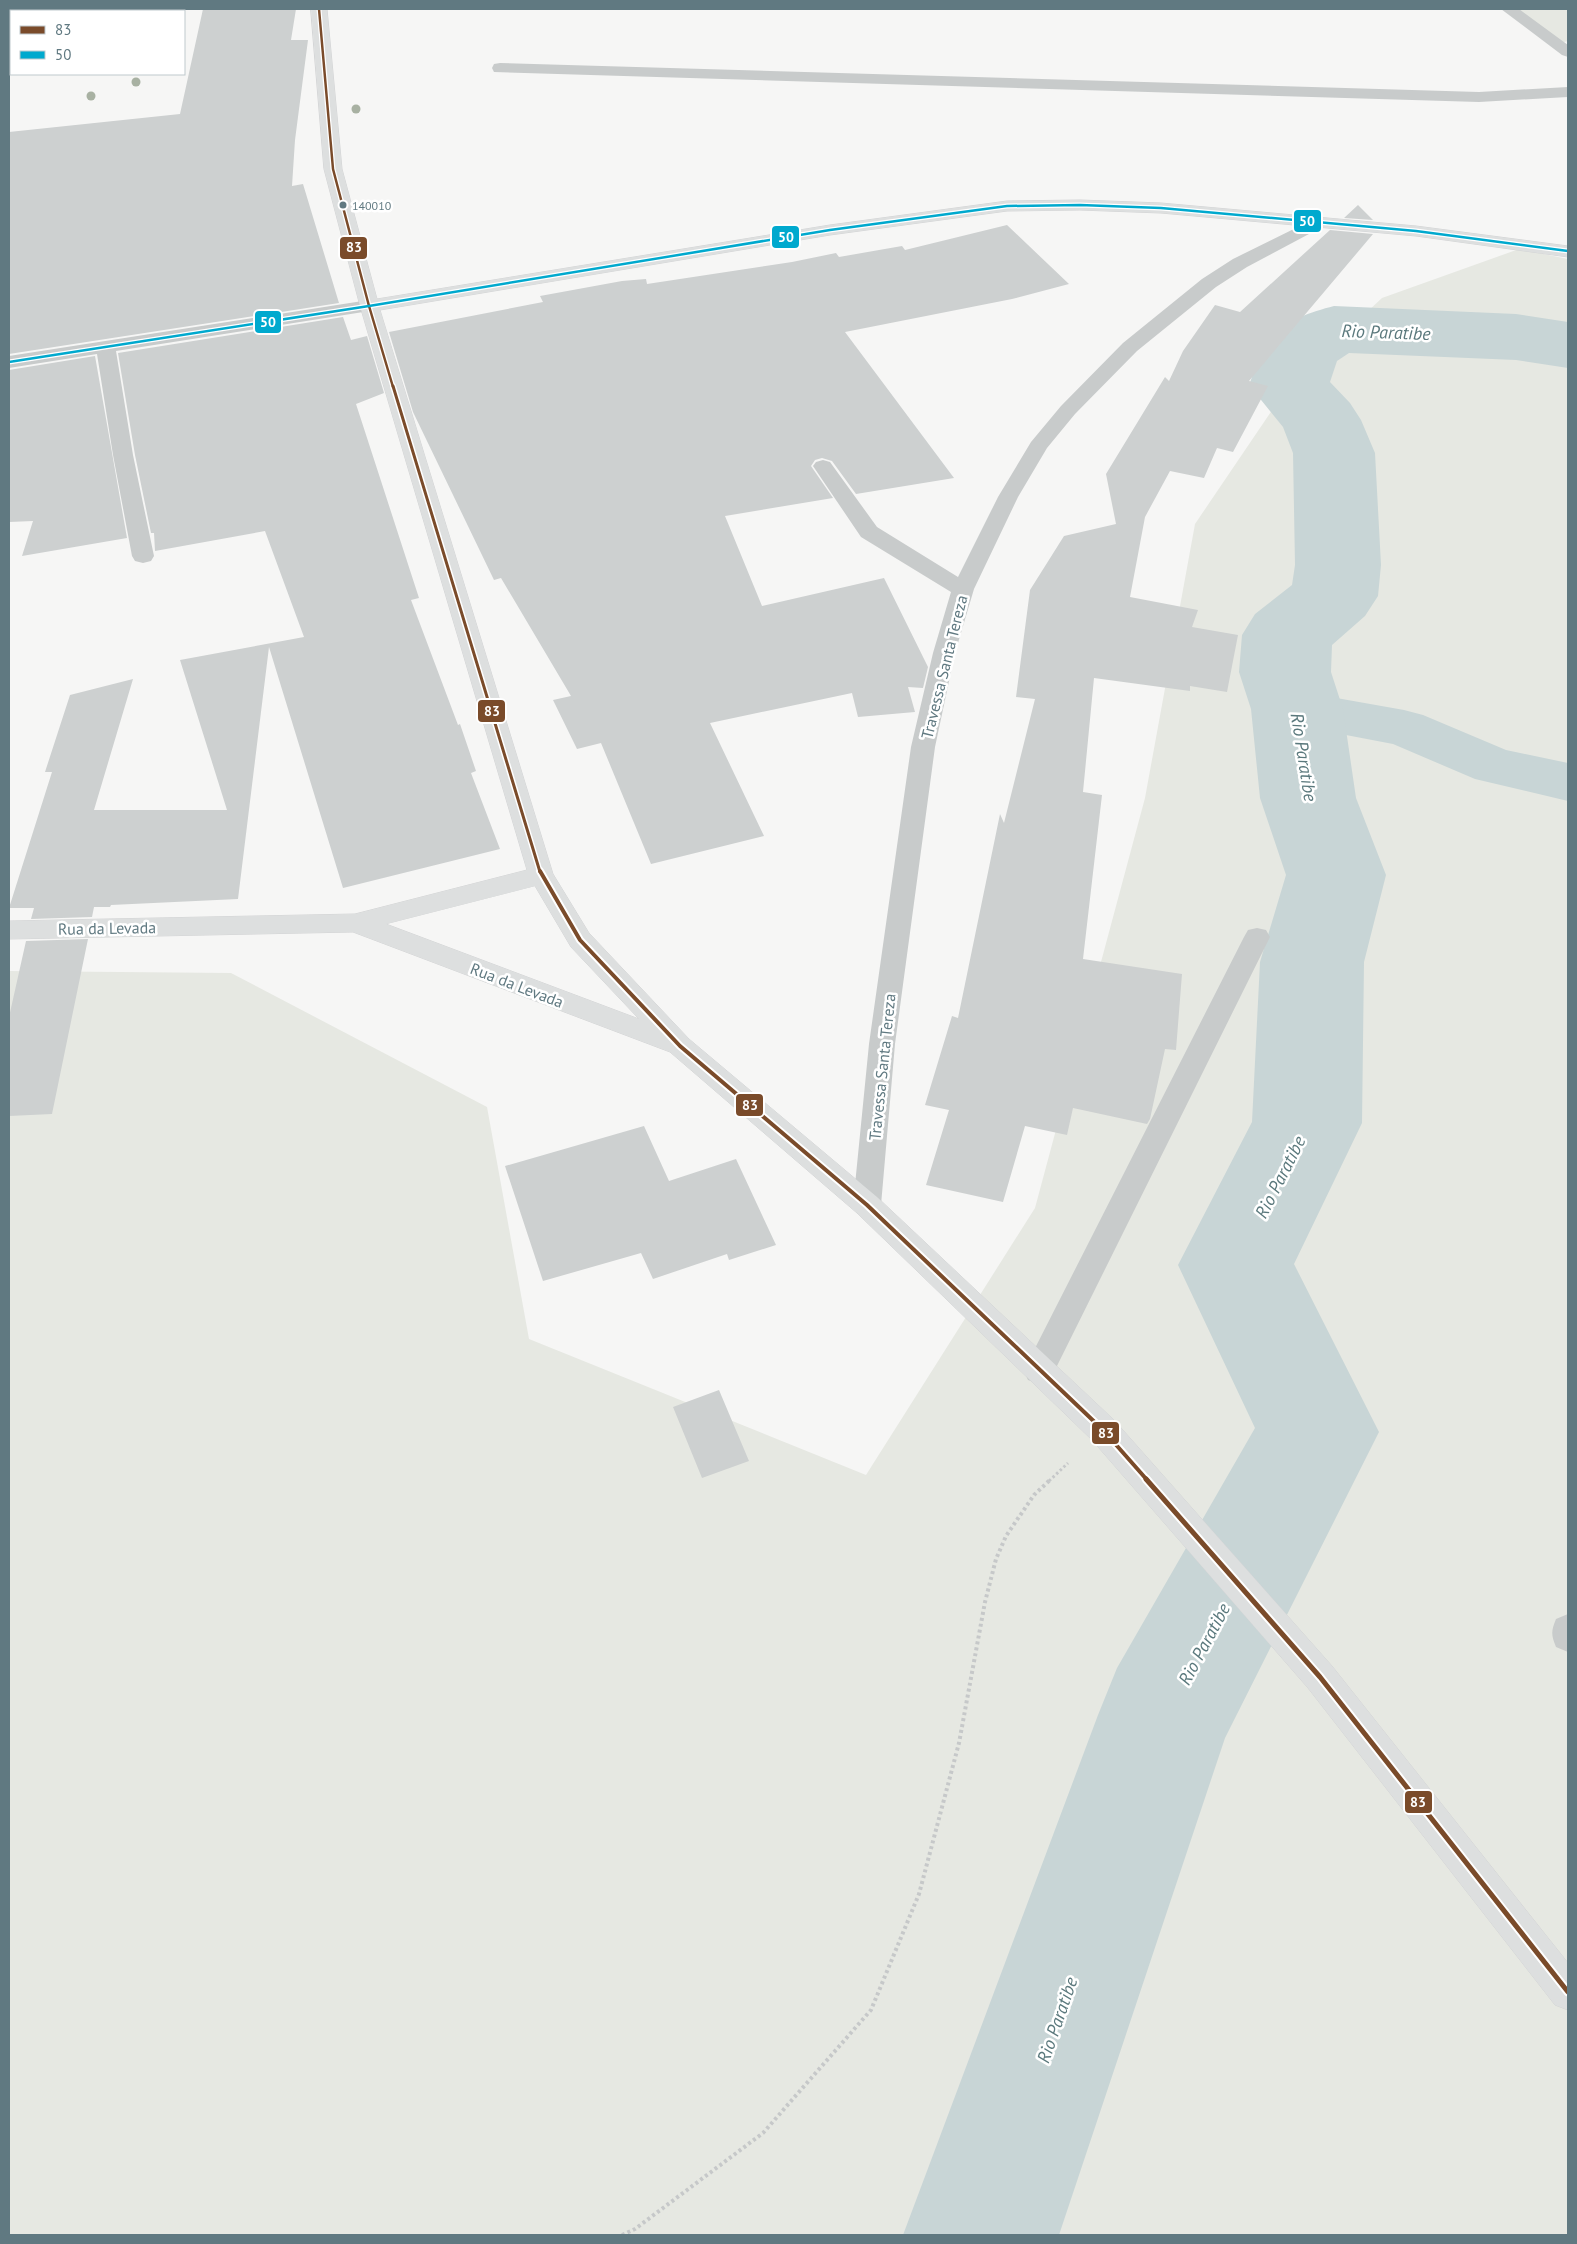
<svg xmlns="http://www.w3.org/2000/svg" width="1577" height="2244" font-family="'PT Sans',sans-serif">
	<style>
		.green { fill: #e6e8e2 }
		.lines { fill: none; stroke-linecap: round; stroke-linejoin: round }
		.canal { fill: #c8d5d6; fill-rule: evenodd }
		.river { fill: #c8d5d6; fill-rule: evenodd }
		.building { fill: #cdd0d0 }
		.secondary-casing { stroke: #d3d4d5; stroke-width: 1 }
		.path-far1 { stroke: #c6c8c9; stroke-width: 3; stroke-dasharray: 2.5 2.5; stroke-linecap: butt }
		.path { stroke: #c6c8c9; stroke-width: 4; stroke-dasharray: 3 3; stroke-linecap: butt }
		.street { fill: #c8cbcb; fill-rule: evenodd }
		.secondary { fill: #dddfdf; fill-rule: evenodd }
		.bus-1-far3-casing { stroke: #fff; stroke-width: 5 }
		.bus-1-far2-casing { stroke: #fff; stroke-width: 6 }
		.bus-1-far1-casing { stroke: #fff; stroke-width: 8 }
		.bus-1-casing { stroke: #fff; stroke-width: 9 }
		.bus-2-casing { stroke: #fff; stroke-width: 5 }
		.bus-1-far3 { stroke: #7a4b2a; stroke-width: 2.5 }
		.bus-1-far2 { stroke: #7a4b2a; stroke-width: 3 }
		.bus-1-far1 { stroke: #7a4b2a; stroke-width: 4 }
		.bus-1 { stroke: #7a4b2a; stroke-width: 5 }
		.bus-2 { stroke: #00a9ce; stroke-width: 2.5 }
		.tree { fill: #a8b1a2 }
		.bus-dot { fill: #607981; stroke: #fff; stroke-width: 2 }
		.labels { text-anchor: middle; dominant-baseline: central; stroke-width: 5; stroke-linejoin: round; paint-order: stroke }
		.far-bus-label { font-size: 12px; fill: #607981; stroke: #fff; text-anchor: start }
		.street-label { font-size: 16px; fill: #607981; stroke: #fff }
		.water-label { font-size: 18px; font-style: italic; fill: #5a787c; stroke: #fff }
		.line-badge { stroke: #fff; stroke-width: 2 }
		.badge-label { font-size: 14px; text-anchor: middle; font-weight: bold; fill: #fff }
	</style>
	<rect width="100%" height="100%" fill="#f6f6f5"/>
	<path class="green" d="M1509 9H1568V41L1557 44Z
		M1519 249 1568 259V2235H9V971L231 973 487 1107 529 1339 866 1475 1035 1208 1145 798 1195 524 1289 385 1382 298Z"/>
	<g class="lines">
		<path class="canal" d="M1297 691 1404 710 1423 715 1506 750 1568 763V801L1475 779 1393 744 1278 722 1270 709 1278 696Z"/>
		<path class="river" d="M1334 306 1516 314 1568 322V368L1516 360 1349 353 1337 361 1330 382 1350 403 1361 420 1375 453 1381 565 1378 596 1365 616 1332 645 1331 672 1343 709 1356 798 1386 875 1364 962 1362 1123 1294 1264 1379 1432 1225 1738 1059 2235H903L1098 1715 1117 1668 1255 1428 1178 1265 1252 1122 1260 962 1286 875 1260 798 1251 709 1239 672 1242 635 1255 614 1292 585 1295 565 1293 453 1283 427 1249 385C1254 373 1257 360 1263 349 1277 323 1307 313 1334 306Z"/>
	</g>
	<path class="building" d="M203 9H296L291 40H308L295 140 292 186 303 184 339 303 9 354V132L180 114Z
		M1358 205 1373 220 1344 218Z
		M1007 225 1069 284 1012 299 845 332 954 478 856 494 832 461 822 458 815 460 811 466 833 498 725 516 762 606 884 578 928 667 923 688 908 687 915 712 858 717 852 693 710 723 764 836 651 864 601 743 577 749 553 700 571 696 501 578 494 580 413 412 389 332 543 302 540 296 622 281 646 279 647 284 792 262 836 253 839 257 902 246 905 250Z
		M1330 230 1373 234 1249 381 1268 386 1233 452 1217 448 1204 478 1170 471 1145 517 1130 597 1198 610 1192 627 1238 635 1227 692 1190 686V691L1094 678 1083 792 1102 795 1083 959 1182 974 1176 1050 1165 1049 1150 1119 1147 1124 1073 1108 1067 1135 1025 1126 1003 1202 926 1185 949 1110 925 1105 952 1016 958 1018 1000 814 1004 823 1035 699 1016 697 1030 590 1064 536 1116 524 1106 474 1165 377 1169 381 1183 351 1215 305 1240 312Z
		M343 317 351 340 367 336 384 393 356 404 419 598 411 600 458 725 460 724 476 771 471 773 500 849 343 888 269 647 238 899 111 905 110 907H94L92 917 31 919 34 908H9L52 772H45L70 695 133 679 94 810H227L180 660 304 637 265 531 155 551 154 533H151L135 455 118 353Z
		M95 356 127 538 22 556 33 521 9 522V370Z
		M88 939 52 1114 9 1116V1017L26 941Z
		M644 1126 669 1181 736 1159 776 1245 729 1260 727 1254 653 1279 641 1253 543 1281 505 1166Z
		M719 1390 749 1461 702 1478 673 1407Z"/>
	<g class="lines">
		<defs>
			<path id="secondary" d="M311 9H327L342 169 377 299 830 225 1007 201 1080 200 1161 203 1416 226 1568 246V257L1416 236 1161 213 1080 210 1007 211 830 235 380 310 553 874 589 933 689 1039 877 1197 1114 1420 1332 1666 1568 1963V2010L1555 2005 1308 1688 1092 1440 857 1213 670 1052 353 932 9 939V921L355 914 527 870 360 306 324 169ZM535 886 571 947 639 1019 386 924Z"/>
		</defs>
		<use href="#secondary" class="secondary-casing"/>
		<path class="path-far1" d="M1049 1481 1068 1463"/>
		<path class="path" d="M622 2235 635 2229 763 2133 871 2010 919 1894 959 1743 985 1602 996 1559 1006 1536 1034 1495 1051 1479"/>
		<path class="street" d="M1501 9H1519L1568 45V57L1562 55Z
			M500 63 1479 92 1568 87V97L1479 102 494 72 492 68 494 64Z
			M1318 217 1324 218 1327 222 1324 226 1247 267 1216 287 1137 351 1075 414 1047 448 1018 497 974 589 955 653 935 747 895 1044 881 1205 877 1213 867 1217 857 1213 853 1205 869 1044 911 747 933 653 951 592 861 537 813 466 816 462 823 460 830 462 877 527 958 577 998 497 1031 442 1061 406 1123 343 1202 279 1233 259Z
			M369 300 376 302 378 306 376 310 116 351 133 455 154 556 151 561 143 563 135 561 132 556 113 455 97 354 9 368V356Z
			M1257 928 1266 930 1270 937 1050 1380 1039 1384 1028 1380 1024 1371 1028 1362 1244 937 1248 930Z
			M1568 1614V1652L1556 1647C1551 1635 1551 1631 1556 1619Z"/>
		<use href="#secondary" class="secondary"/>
		<defs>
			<path id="bus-1-far3" d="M319 9 333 169 369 306 393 387"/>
			<path id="bus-1-far2" d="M393 386 540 872"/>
			<path id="bus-1-far1" d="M540 871 580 940 680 1046 867 1205 1103 1430 1148 1481"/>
			<path id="bus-1" d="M1146 1479 1320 1677 1568 1992"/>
			<path id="bus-2" d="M9 362 369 306 830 230 1007 206 1080 205 1161 208 1416 231 1568 251"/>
		</defs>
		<use href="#bus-1-far3" class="bus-1-far3-casing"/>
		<use href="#bus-1-far2" class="bus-1-far2-casing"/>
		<use href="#bus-1-far1" class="bus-1-far1-casing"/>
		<use href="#bus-1" class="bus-1-casing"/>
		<use href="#bus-2" class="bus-2-casing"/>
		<use href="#bus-1-far3" class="bus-1-far3"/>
		<use href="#bus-1-far2" class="bus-1-far2"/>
		<use href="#bus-1-far1" class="bus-1-far1"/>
		<use href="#bus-1" class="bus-1"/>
		<use href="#bus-2" class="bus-2"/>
	</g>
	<g class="tree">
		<circle cx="136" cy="82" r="4.5"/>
		<circle cx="91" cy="96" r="4.5"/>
		<circle cx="356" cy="109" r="4.5"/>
	</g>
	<circle class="bus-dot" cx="343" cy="205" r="4.5"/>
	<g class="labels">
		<g class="far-bus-label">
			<text x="352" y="205">140010</text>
		</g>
		<g class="street-label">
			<text transform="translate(944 667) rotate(-76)">Travessa Santa Tereza</text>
			<text transform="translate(107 928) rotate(-1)">Rua da Levada</text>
			<text transform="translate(517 985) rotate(21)">Rua da Levada</text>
			<text transform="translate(882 1067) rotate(-84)">Travessa Santa Tereza</text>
		</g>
		<g class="water-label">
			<text transform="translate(1386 332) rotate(2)">Rio Paratibe</text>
			<text transform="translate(1304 757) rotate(81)">Rio Paratibe</text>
			<text transform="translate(1280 1177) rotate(-63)">Rio Paratibe</text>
			<text transform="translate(1204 1644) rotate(-62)">Rio Paratibe</text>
			<text transform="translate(1057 2020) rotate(-71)">Rio Paratibe</text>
		</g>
	</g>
	<g class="line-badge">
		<rect x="1293" y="209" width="29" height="24" rx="5" fill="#00a9ce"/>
		<rect x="771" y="225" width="29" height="24" rx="5" fill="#00a9ce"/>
		<rect x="339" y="236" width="29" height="24" rx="5" fill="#7a4b2a"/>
		<rect x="254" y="310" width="28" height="24" rx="5" fill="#00a9ce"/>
		<rect x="477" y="699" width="29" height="24" rx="5" fill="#7a4b2a"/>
		<rect x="735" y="1093" width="29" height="24" rx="5" fill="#7a4b2a"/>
		<rect x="1091" y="1421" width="29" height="24" rx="5" fill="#7a4b2a"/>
		<rect x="1404" y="1790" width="29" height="24" rx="5" fill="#7a4b2a"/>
	</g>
	<g class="badge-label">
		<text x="1307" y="226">50</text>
		<text x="786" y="242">50</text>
		<text x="354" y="252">83</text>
		<text x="268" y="327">50</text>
		<text x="492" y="716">83</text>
		<text x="750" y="1110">83</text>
		<text x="1106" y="1438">83</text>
		<text x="1418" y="1807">83</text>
	</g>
	<rect width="1577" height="2244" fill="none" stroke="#607981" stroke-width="20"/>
	<rect x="10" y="10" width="175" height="65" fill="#ffffff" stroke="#bfc9cd"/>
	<rect x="20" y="26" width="25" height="8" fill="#7a4b2a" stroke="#bfc9cd"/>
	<text x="55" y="35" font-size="15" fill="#607981">83</text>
	<rect x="20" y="51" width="25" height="8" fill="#00a9ce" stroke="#bfc9cd"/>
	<text x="55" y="60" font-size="15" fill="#607981">50</text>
</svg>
